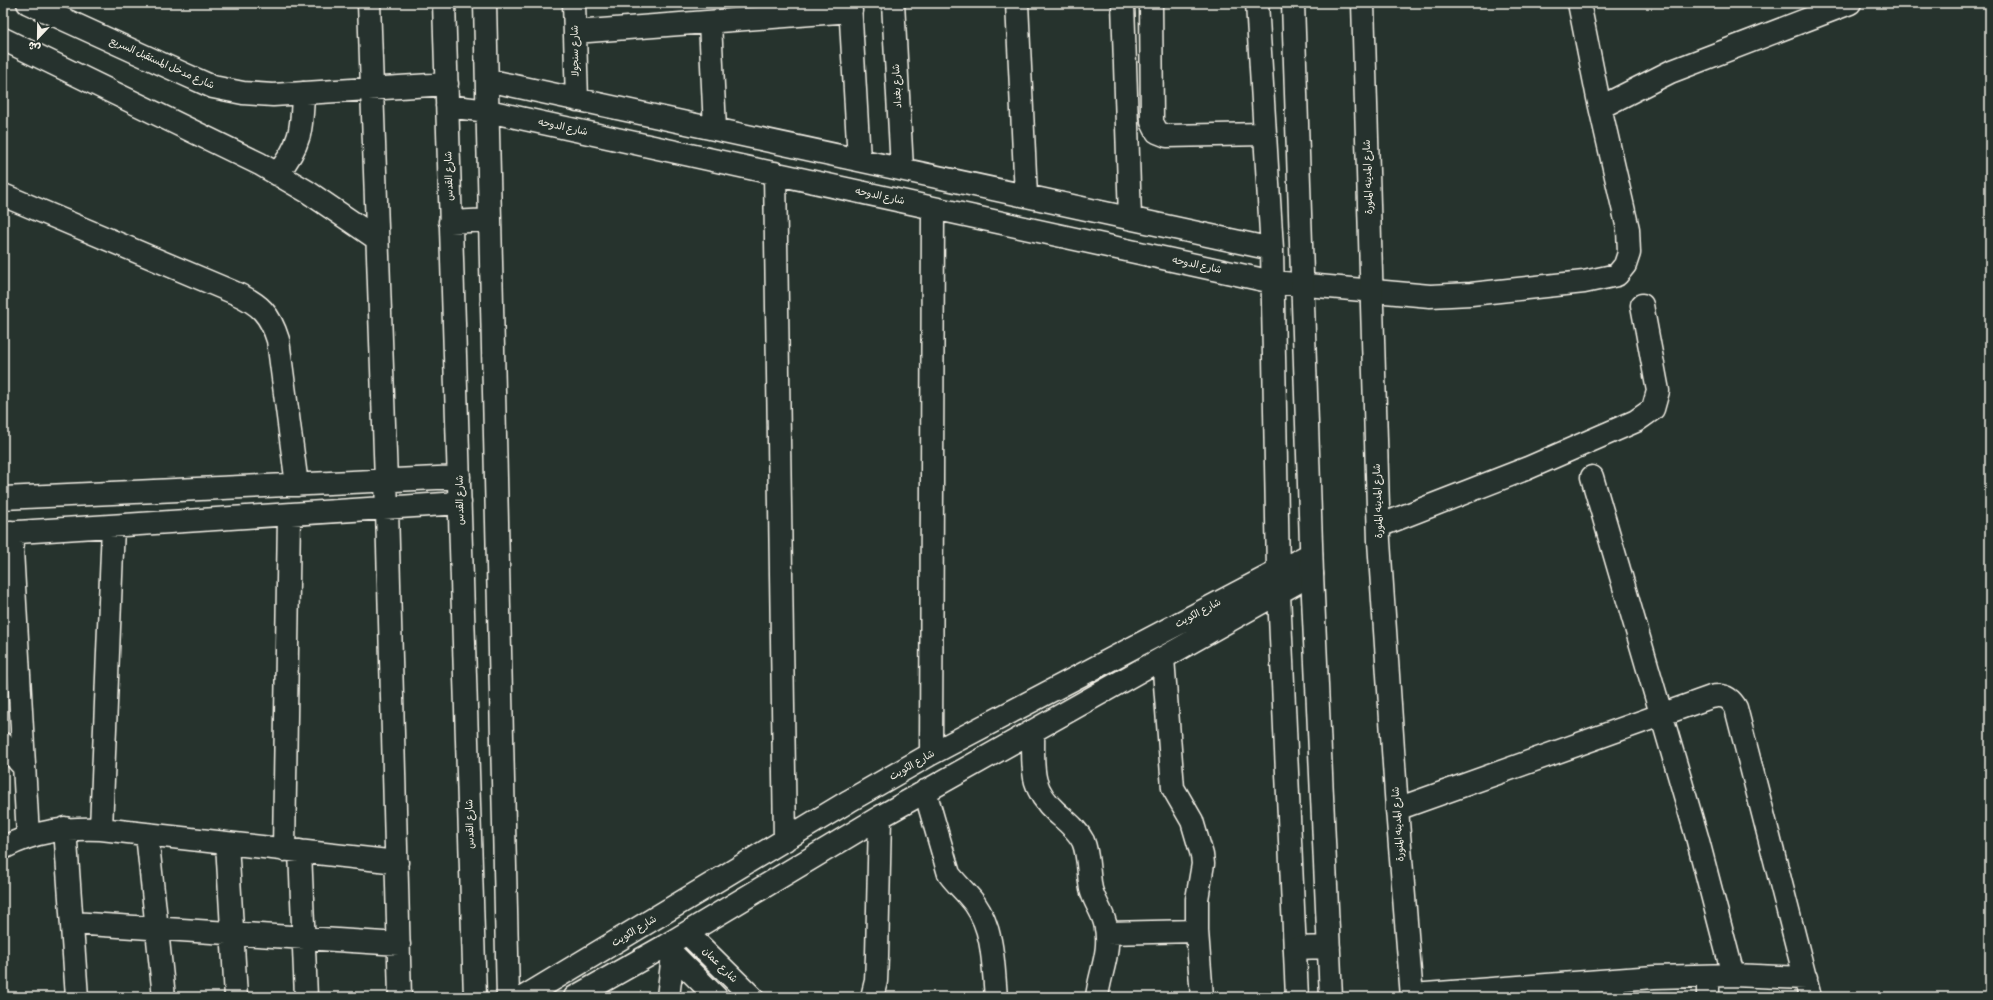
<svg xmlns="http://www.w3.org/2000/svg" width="1993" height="1000" font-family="Pangolin,'Playpen Sans Arabic',sans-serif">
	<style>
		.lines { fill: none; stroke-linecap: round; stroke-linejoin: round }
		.minor-casing { stroke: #f4f1e8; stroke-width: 25 }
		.major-casing { stroke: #f4f1e8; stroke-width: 25 }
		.minor { stroke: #26332d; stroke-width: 22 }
		.major { stroke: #26332d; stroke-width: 22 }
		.labels { text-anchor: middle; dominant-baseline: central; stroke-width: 4; stroke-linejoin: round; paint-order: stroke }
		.street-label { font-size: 10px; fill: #f4f1e8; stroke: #26332d }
	</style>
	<rect width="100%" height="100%" fill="#26332d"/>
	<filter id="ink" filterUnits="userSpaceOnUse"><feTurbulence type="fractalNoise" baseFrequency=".025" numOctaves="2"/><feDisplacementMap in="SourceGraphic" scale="8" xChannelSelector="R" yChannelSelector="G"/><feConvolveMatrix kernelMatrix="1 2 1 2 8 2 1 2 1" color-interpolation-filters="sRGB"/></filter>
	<g filter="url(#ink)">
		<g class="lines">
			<defs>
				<path id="minor" d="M28 3 186 75 213 87 243 93 273 95 447 84
					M369 3 387 509 400 997
					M444 3 475 997
					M485 3 508 997
					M574 3 577 100
					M850 3 859 160
					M893 3 902 169
					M1017 3 1026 196
					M1123 3 1130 218
					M1151 3 1152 122 1157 132 1167 136 1264 134
					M1257 3 1272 249 1278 571 1297 997
					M710 22 715 129
					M575 32 851 11
					M3 39 260 164 308 192 377 239
					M487 80 1272 249
					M447 106 488 111 1273 282 1430 296 1471 294 1584 282 1617 275 1625 265 1629 253 1628 229 1598 98 1579 3
					M1601 107 1670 72 1850 3
					M775 173 785 840
					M277 174C301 145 302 129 303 93
					M3 195 235 293C260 304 270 314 278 340L297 485
					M450 222 490 220
					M1592 477 1697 837 1733 975
					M3 498 459 477
					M1379 526 1528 468 1636 421 1653 409 1658 391 1642 305
					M11 532 28 836
					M3 533 460 503
					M1163 658 1173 788 1192 821 1202 855 1203 864 1197 899V931L1202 997
					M1033 731C1034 766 1028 786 1056 812 1066 821 1077 829 1083 841 1089 855 1088 874 1091 889 1094 901 1102 911 1105 923 1112 951 1100 971 1097 997
					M3 744 24 767
					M931 754 933 208
					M925 791 949 874C957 885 967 893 975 904 994 931 993 965 996 997
					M1397 809 1711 697C1723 694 1730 697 1736 708L1810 997
					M65 828 77 997
					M101 829 113 526
					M147 834 164 997
					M227 843 236 997
					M3 848C37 830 64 828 101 829L397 862
					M284 850 289 515
					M300 851 306 997
					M72 923 399 944
					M687 933 752 997
					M1107 933 1197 931
					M665 946 716 997
					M1708 976V997
					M1412 995 1654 977 1733 975 1806 978
					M524 997 849 801 931 754 1311 554
					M575 997 665 946 880 817 1312 574
					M668 997 673 955
					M872 997 876 981 877 956 880 817"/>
				<path id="major" d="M1293 3 1312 574 1331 997
					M1363 3 1379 541 1397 809 1412 997
					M1295 948 1329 947"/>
			</defs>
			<use href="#minor" class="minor-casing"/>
			<use href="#major" class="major-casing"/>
			<use href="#minor" class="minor"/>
			<use href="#major" class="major"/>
		</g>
	</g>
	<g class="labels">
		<g class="street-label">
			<text transform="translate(575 51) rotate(-91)">شارع سنجولا</text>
			<text transform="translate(162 63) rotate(24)">شارع مدخل المستقبل السريع</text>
			<text transform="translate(897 86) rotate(-93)">شارع بغداد</text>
			<text transform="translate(563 127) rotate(12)">شارع الدوحه</text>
			<text transform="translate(449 176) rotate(-92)">شارع القدس</text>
			<text transform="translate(1368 177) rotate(-92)">شارع المدينه المنورة</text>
			<text transform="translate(880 196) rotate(12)">شارع الدوحه</text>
			<text transform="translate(1197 265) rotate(12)">شارع الدوحه</text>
			<text transform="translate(460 500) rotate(-91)">شارع القدس</text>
			<text transform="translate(1378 501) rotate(-92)">شارع المدينه المنورة</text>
			<text transform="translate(1198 613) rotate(-28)">شارع الكويت</text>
			<text transform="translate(912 765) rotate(-30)">شارع الكويت</text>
			<text transform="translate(470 824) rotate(-92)">شارع القدس</text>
			<text transform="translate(1398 824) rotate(-94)">شارع المدينه المنورة</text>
			<text transform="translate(634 931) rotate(-31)">شارع الكويت</text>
			<text transform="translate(720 965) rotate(45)">شارع عمان</text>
		</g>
	</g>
	<rect width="1993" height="1000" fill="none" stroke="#26332d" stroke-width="16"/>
	<rect x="8" y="8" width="1977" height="984" fill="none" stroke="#f4f1e8" stroke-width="1.5" filter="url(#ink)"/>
	<g transform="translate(38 38) rotate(202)" stroke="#26332d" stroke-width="3" paint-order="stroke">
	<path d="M0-3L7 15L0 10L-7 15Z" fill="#f4f1e8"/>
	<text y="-6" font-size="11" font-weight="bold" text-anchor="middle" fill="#f4f1e8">ش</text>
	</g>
</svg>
